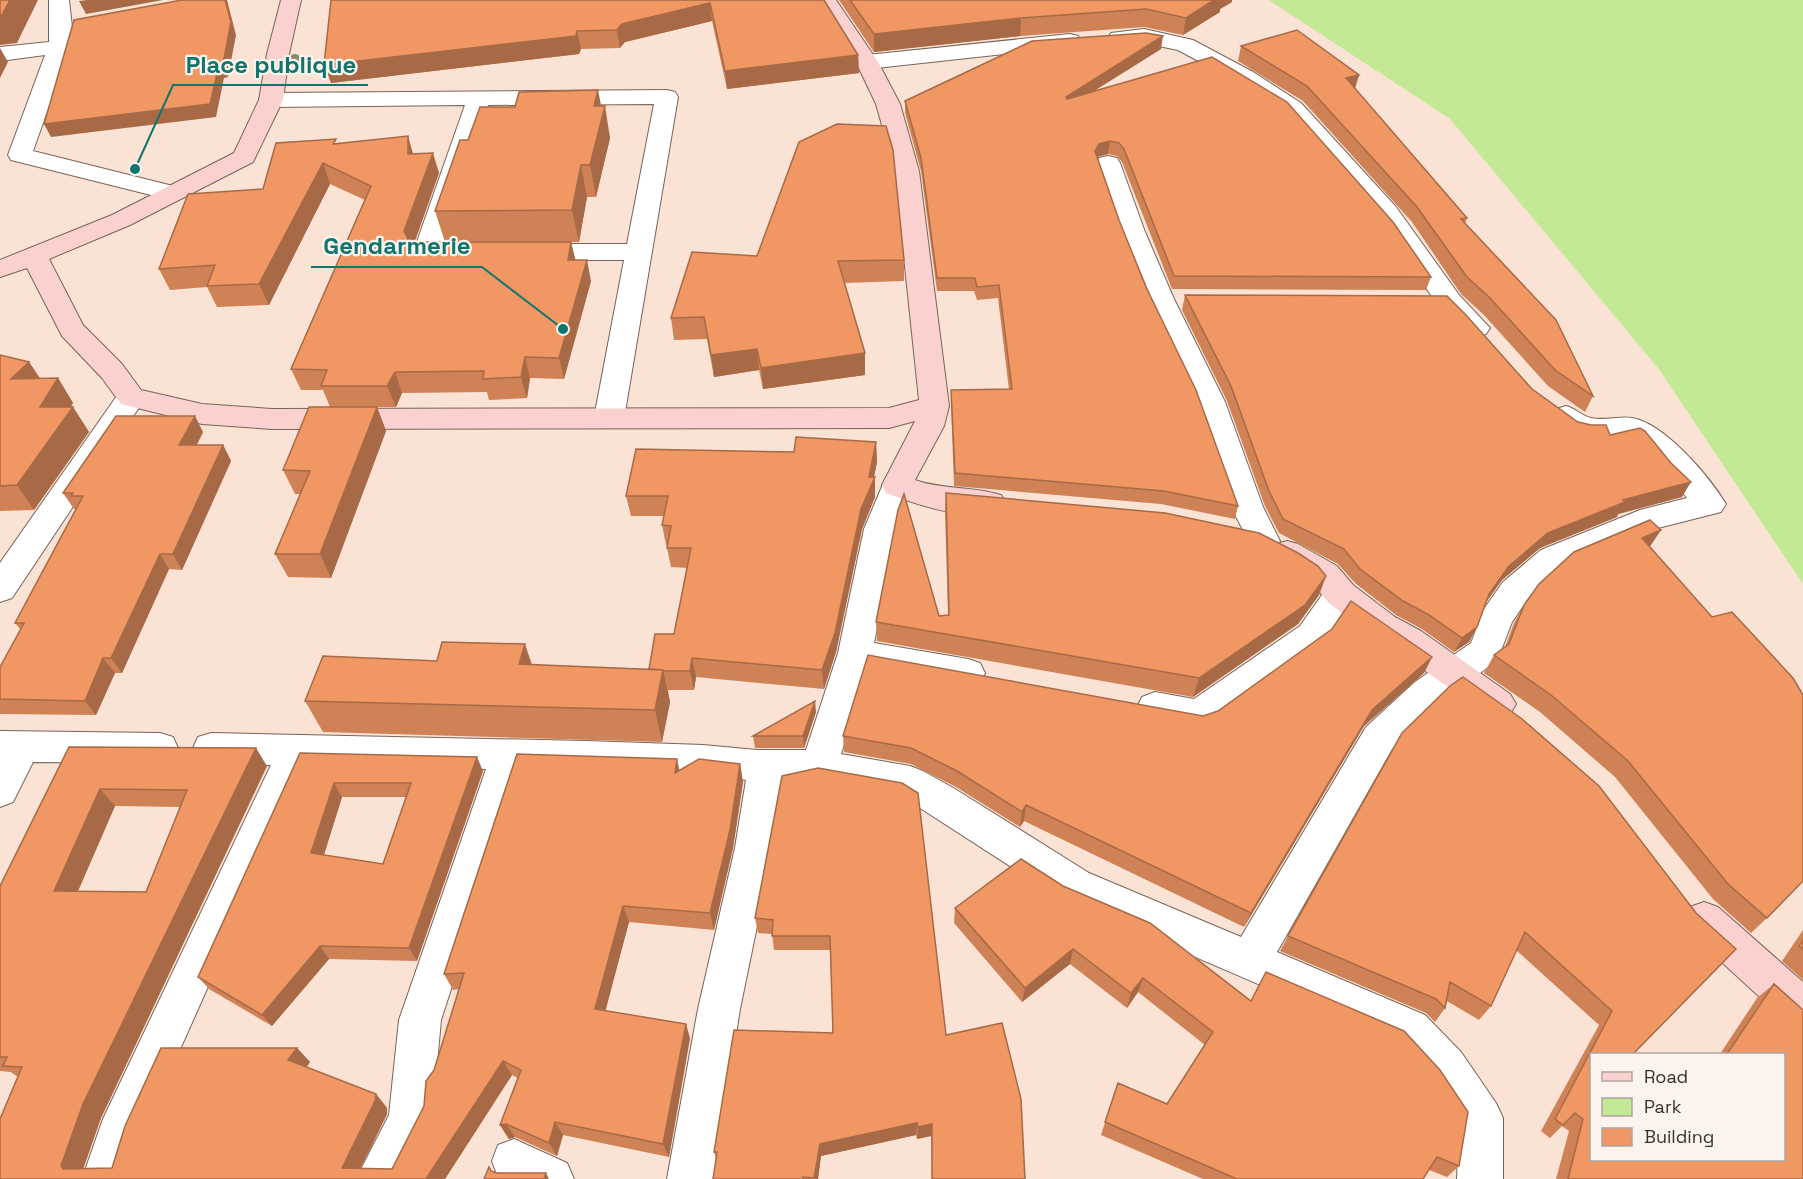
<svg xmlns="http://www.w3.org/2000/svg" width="1803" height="1179" font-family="'Space Grotesk',sans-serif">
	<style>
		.green { fill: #c3e995 }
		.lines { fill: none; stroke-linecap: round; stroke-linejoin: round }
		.street-casing { stroke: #786459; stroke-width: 2 }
		.secondary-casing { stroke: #786459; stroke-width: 2 }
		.street { fill: #fff; fill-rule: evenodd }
		.secondary { fill: #fad1ce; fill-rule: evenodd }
		.tree { fill: #89876d }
		.wall { fill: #ce8256; fill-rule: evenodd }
		.shaded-wall { fill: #a86a46 }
		.building { fill: #f09764; stroke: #a86a46; stroke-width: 1.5; fill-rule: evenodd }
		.leader { fill: none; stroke: #0f766e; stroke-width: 2 }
		.callout-dot { fill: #0f766e; stroke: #fcf3ed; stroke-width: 2 }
		.callout-label { font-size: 24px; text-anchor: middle; font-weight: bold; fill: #0f766e; stroke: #fcf3ed; stroke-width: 4.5; stroke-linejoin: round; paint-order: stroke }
	</style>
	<rect width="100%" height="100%" fill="#fae2d5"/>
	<path class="green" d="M1269 0H1803V584L1658 368 1450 119Z"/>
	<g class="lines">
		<defs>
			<path id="street" d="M49 0H69L72 27 70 47 33 151 181 188 184 193 181 198 172 200 163 198 11 160 8 155 45 55 0 61V47L49 42Z
				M1144 29 1193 40 1253 72 1301 103 1396 207 1459 295 1490 328 1486 334 1476 337 1466 334 1439 307 1378 217 1285 113 1237 82 1178 50 1144 43 1119 45 1111 43 1108 38 1111 33Z
				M1070 34 1078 36 1081 41 1078 46 867 69 859 67 856 62 859 57 867 55Z
				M667 90 675 92 678 97 624 418 619 425 609 428 599 425 594 418 624 260H528L519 258 515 252 519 246 528 244H627L654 104 488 105 442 245 468 247 472 253 468 259C452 263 433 263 417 259L413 253 465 105 271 107 263 105 259 100 263 95 271 93Z
				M1108 156 1117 158 1120 163 1145 232 1174 299 1225 402 1263 507 1280 541 1275 549 1264 553 1253 549 1231 507 1195 402 1146 299 1119 232 1096 163 1099 158Z
				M131 387 141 390 146 397 12 598 0 602V563L121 390Z
				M1566 406C1575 408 1582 416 1591 418 1604 421 1619 416 1632 418 1664 423 1710 477 1726 504L1721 512 1658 528 1563 568 1527 600 1512 622 1497 661 1439 702 1392 749 1277 952 1425 1015 1461 1052 1496 1103 1503 1118V1179H1457L1459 1124 1431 1082 1395 1043 1061 899 903 797 819 782 782 790 773 848 740 1009 713 1179H667L698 1009 735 848 746 780 703 775 522 770 441 1020 432 1119 403 1179H356L389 1115 399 1020 486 769 307 765 140 1139 128 1179H82L103 1119 271 765 211 763 198 759 193 748 198 737 211 733 586 741 703 745 757 750H806L838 653 864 529 886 477 897 474 908 477 912 485 896 529 874 643 968 659 980 663 985 673 980 683 968 687 867 669 841 754 910 766 923 771 955 789 1089 873 1241 937 1366 727 1415 682 1471 643 1484 609 1503 582 1541 550 1640 510 1687 498C1671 477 1654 448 1628 439 1623 437 1615 438 1609 438 1586 438 1565 438 1551 416L1556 409Z
				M1341 581 1353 585 1358 594 1324 644 1212 725 1199 730 1142 717 1137 707 1142 697 1155 692 1194 699 1300 626 1329 585Z
				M0 731 160 733 173 737 178 748 173 759 160 763 33 762 13 802 0 807Z
				M514 1139 567 1163 574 1179H503L498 1177 492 1161 498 1145Z"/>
			<path id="secondary" d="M281 0H301L289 54 283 100 253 162 130 225 49 259 83 325 122 364 141 390 202 404 272 409 889 408 919 400 895 171 876 104 856 62 816 0H836L878 62 900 104 919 171 949 406 944 426 915 480C943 490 973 486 1001 495L1006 503 1001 511C966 522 919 505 886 493L882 485 915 421 889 428 272 429 202 424 121 404 102 378 62 336 27 268 0 277V260L112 215 234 153 259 100 267 54Z
				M1287 541 1298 544 1337 566 1353 585 1395 617 1421 631 1510 694 1516 704 1510 714 1498 718 1486 714 1397 651 1371 635 1329 603 1313 584 1276 562 1271 553 1276 544Z
				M1704 902 1718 907 1803 982V1029L1788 1023 1690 933 1684 920 1690 907Z"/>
		</defs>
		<use href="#street" class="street-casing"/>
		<use href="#secondary" class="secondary-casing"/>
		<use href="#street" class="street"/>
		<use href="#secondary" class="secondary"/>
	</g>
	<circle class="tree" cx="295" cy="60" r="6"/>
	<path class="wall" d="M331 0H824L858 55 859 73 727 89 712 21 625 42 620 48 581 49 579 54 331 83Z
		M839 0H1232V2L1220 9V12L1183 35 1144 27 1020 36 874 52Z
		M1241 46 1359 75 1355 89 1467 218 1465 224 1593 396 1585 412 1548 386 1484 315 1461 294 1412 222 1303 101 1238 61Z
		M1161 49 1094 91 1431 277 1426 290 1172 289 1122 162 1117 156 1108 154 1097 157 1119 220 1238 506 1235 519 1161 504 954 486 951 403V390H1009L998 298 977 300 974 291H937L921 171 905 113V101Z
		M601 106 610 138 596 197H587L579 242H571L575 260 591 281 564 379 530 378 527 398 489 400 487 392 402 393 396 407H330L323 390H301L291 369 365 200 330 184 269 305 217 307 207 287 170 290 159 269 263 189 338 144 413 153 439 173 415 241 419 242H445L435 211 468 140Z
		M757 256 904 260V281L844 283 865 375 763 389 759 370 714 377 707 339 674 340 671 318Z
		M1185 295 1532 389 1578 422 1610 435 1682 497 1618 514 1617 517 1540 548 1502 580 1486 602 1469 642 1454 652 1422 629 1396 615 1355 583 1338 564 1279 533 1265 506 1227 401 1182 310Z
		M0 355 29 362 40 378H58L73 403 71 407H73L89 432 34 510 0 511Z
		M377 407 386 431 331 578 288 577 275 554 300 494H295L283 470Z
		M203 432 197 445H223L231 461 182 570 169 569 122 673H115L96 715 0 714V667L21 630 15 623 76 509H74L63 493Z
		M876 442 877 462 874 477 875 497 862 529 836 652 824 689 696 677 694 690H668L670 702 662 742 323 732 305 701 532 665 649 669 674 634 687 568 671 567 667 548 668 545H666L662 525 664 516H631L626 496 794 452Z
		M946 493 1326 576 1319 595 1298 624 1193 697 877 641 876 622 948 615 945 512Z
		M1650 547 1712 617 1767 918 1751 933 1713 899 1615 777 1540 712 1484 673 1494 655 1505 647 1514 623 1524 605Z
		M1432 657 1424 673 1364 726 1244 927 1024 821 1020 827 956 787 911 764 844 752 843 736 1203 716Z
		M816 712 804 748H755L753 736Z
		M69 747 267 766 101 1118 83 1168H112L297 1048 310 1062 307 1067 376 1094 387 1108V1114L361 1168 392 1169 424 1106 459 989 453 990 444 974 680 771 740 764 743 782 733 848 714 930 629 922 605 1010 690 1038 669 1157 563 1135 557 1156 515 1137 509 1139 500 1125 518 1078 512 1075 445 1179H0L18 1077 11 1072 0 1071V886ZM115 806 180 807 146 892 78 891Z
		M300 753 483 771 417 961 329 959 272 1026 209 989 198 977ZM342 797H406L383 864 324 855Z
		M782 776 946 1035 1025 1179H932L931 1136 917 1139 916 1135 821 1156 818 1179H713L716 1158 714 1152 833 1033 830 950H774L772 934 758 933 755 918Z
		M1021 859 1459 1166 1447 1177 1429 1170 1423 1179H1203L1101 1135 1118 1083 1167 1104 1205 1045 1138 992 1127 1008 1070 964 1022 1002 954 923 955 908Z
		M1696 913 1592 1054V1160H1784V1054H1720L1757 998 1774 984 1803 1179H1556L1569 1131 1562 1126 1550 1138 1541 1131 1599 1025 1516 950 1491 1006 1479 1020 1447 1001 1445 1008 1435 1022 1426 1013 1280 951 1288 936Z
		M1803 930V980L1782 961Z"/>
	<path class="shaded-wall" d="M10 0H38L17 43 0 45V15Z
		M87 0H163L86 14 79 1Z
		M225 0H227L236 35 228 77 224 78 216 117 51 137 44 124Z
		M1214 0H1232V2L1220 9V12L1183 35 1186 18Z
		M710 3 712 21 625 42 620 48 617 30 622 24Z
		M1021 18 1020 36 874 52V34Z
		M577 31 581 49 579 54 331 83 324 65Z
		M1163 36 1161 49 1065 109 1066 97Z
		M0 48 8 62 0 78Z
		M858 55 859 73 727 89 725 71Z
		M1359 75 1354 90 1346 78Z
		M598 90 603 115 605 106 610 138 596 197 590 165 594 106Z
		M408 136 414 157 408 154Z
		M1110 141 1108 154 1097 157 1095 151 1099 144Z
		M433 153 439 173 411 252 404 231Z
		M323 163 330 184 269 305 259 284Z
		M581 165 587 197 579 242 572 210Z
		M571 242 576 262 568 260Z
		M587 260 591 281 564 379 559 358Z
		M757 349 759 370 714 377 711 355Z
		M865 353V375L763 389 761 368Z
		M525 357 530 378 527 398 521 377Z
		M29 362 45 387 11 379Z
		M395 372 402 393 396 407 387 386Z
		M58 378 73 403 62 422 73 407 89 432 34 510 17 485 40 407Z
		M377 407 386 431 331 578 320 554Z
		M195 416 203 432 188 461 179 445Z
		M876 442 877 462 873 481 875 477V497L862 529 836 652 824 689 822 670 869 477Z
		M223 445 231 461 182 570 173 554Z
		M1691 482 1682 497 1618 514 1617 517 1540 548 1502 580 1482 608 1489 594 1509 566 1548 533 1623 500Z
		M1661 530 1649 548 1642 538Z
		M160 554 169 569 122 673 111 658Z
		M1326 576 1319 595 1298 624 1193 697 1199 678Z
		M1477 627 1469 642 1454 652 1462 638Z
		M525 644 536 677 519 664Z
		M1432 657 1424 673 1364 726 1244 927 1251 913 1372 710Z
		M103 658 115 673 96 715 85 701Z
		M692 658 696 677 694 690 690 671Z
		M663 670 670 702 662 742 655 710Z
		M815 701 816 712 804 748 803 736Z
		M256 748 267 766 101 1118 80 1178 63 1169 61 1166 83 1104Z
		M477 757 483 771 417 961 409 948Z
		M677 759 681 777 675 773Z
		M740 764 743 782 733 848 714 930 710 913Z
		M334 783 342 797 320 867 311 853Z
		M100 789 115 806 71 907 54 891Z
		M1026 805 1024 821 1020 827 1022 812Z
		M623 906 629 922 602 1024 595 1009Z
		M320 946 329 959 272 1026 262 1015Z
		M1073 949 1070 964 1022 1002 1025 988Z
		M1143 978 1138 992 1127 1008 1131 993Z
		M686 1024 690 1038 669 1157 663 1144Z
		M297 1048 310 1062 301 1074 288 1060Z
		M503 1061 512 1075 445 1179H426Z
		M376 1094 387 1108V1114L355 1179 342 1168Z
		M555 1122 563 1135 557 1156 549 1143Z
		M917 1123 916 1135 821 1156 818 1179H814L820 1144Z
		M506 1124 515 1137 509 1139 500 1125Z
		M932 1124 931 1136 917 1139 918 1127Z
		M546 1173 549 1179H544Z"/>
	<path class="building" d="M0 0H10L2 15H0Z
		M182 0H225L231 22 223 64 219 65 210 104 44 124 74 20Z
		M331 0H824L858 55 725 71 710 3 622 24 617 30 577 31 576 36 324 65Z
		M850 0H1214L1186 18 1146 9 1021 18 874 34Z
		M1297 30 1359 75 1346 78 1467 218 1461 219 1556 320 1593 396 1555 370 1490 298 1467 277 1417 207 1307 86 1241 46Z
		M1146 33 1163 36 1066 97 1067 99 1212 57 1287 102 1393 222 1431 277 1174 276 1124 149 1119 143 1110 141 1099 144 1095 151 1119 220 1146 287 1196 390 1238 506 1164 491 955 473 951 390 1012 389 999 285 977 287 975 278H937L921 158 905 101 1032 41Z
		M598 90 594 106H605L590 165H581L572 210 435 211 460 140H468L480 107H515L519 92Z
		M837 124 886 126 893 150 904 260 838 261 865 353 761 368 757 349 711 355 704 317 671 318 692 252 757 256 799 142Z
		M408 136V154L433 153 404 231 408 239 419 242H571L568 260H587L559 358 525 357 521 377 483 379 484 371 395 372 387 386H321L327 370 291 369 371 186 323 163 259 284 207 286 215 265 159 269 188 194 263 189 276 143 336 139 333 144Z
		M1185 295 1447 296 1466 315 1532 389 1578 422 1591 425H1606L1610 435 1640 428 1645 431 1671 463 1691 482 1623 500 1625 502 1548 533 1509 566 1489 594 1477 627 1462 638 1429 615 1403 601 1360 569 1344 549 1283 519 1269 491 1231 386Z
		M0 355 29 362 11 379 58 378 40 407H73L17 485 0 486Z
		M309 407H377L320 554H275L310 471 283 470Z
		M116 416H195L179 445H223L173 554H160L111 658H103L85 701 0 699V667L24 623H15L83 496H71L73 493H63Z
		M796 437 876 442 869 477H875L861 509 835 633 822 670 692 658 690 671H663V670L649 669 655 634H674L691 548H667L671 526 662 525 668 496H626L636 449 794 452Z
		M946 493 1165 513 1259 533 1298 553 1318 566 1326 576 1305 605 1199 678 876 622 898 510 904 494 939 616 949 615Z
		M1650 520 1661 530 1642 538 1712 617 1732 612 1793 678 1803 695V881L1767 918 1728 884 1628 761 1551 695 1494 655 1509 644 1524 605 1539 584 1574 552Z
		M1351 601 1432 657 1372 710 1251 913 1026 805 1022 812 957 771 911 748 843 736 868 655 1203 716 1218 711 1332 629Z
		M442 642 525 644 519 664 663 670 655 710 305 701 323 656 437 661Z
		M1463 677 1522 719 1599 786 1696 913 1736 949 1633 1054H1592V1160H1784V1054H1727L1774 984 1803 1010V1179H1568L1583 1119 1575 1113 1563 1125 1555 1119 1612 1011 1525 932 1491 1006 1450 982 1445 1008 1436 999 1288 936 1402 733 1450 686Z
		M815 701 803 736H753Z
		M69 747 256 748 83 1104 61 1166 63 1169 112 1168 125 1126 161 1048H297L288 1060 376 1094 375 1101 342 1168 392 1169 424 1106 426 1081 434 1070 464 973 444 974 517 754 677 759 675 773 699 759 740 764 730 830 710 913 623 906 595 1009 686 1024 663 1144 555 1122 549 1143 506 1124 500 1125 521 1070 503 1061 426 1179H0V1119L22 1067 3 1066 7 1057H0V886ZM100 789 187 790 146 892 54 891Z
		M300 753 477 757 409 948 320 946 262 1015 198 977ZM334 783H411L383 864 311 853Z
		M818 768 902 783 918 793 946 1035 1002 1023 1021 1099 1025 1179H932V1124L918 1127 917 1123 820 1144 814 1178 803 1177V1179H713L717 1152H714L734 1030 833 1033 830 936H772L773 920 755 918 782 776Z
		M1021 859 1063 886 1150 923 1251 1001 1266 972 1404 1031 1440 1070 1468 1112 1459 1166 1437 1157 1423 1179H1237L1105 1122 1118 1083 1167 1104 1213 1032 1143 978 1131 993 1073 949 1025 988 955 908Z
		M1803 940V949L1799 946Z
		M489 1167 491 1171 497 1173H546L544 1179H484Z"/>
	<path class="leader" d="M135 169L173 85H368M563 329L482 267H311"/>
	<g class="callout-dot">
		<circle cx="135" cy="169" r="6"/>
		<circle cx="563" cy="329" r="6"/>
	</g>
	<g class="callout-label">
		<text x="271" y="73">Place publique</text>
		<text x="397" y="254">Gendarmerie</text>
	</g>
	<rect x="1590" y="1053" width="195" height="108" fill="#fcf3ed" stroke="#aea59f" stroke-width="1.5"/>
	<rect x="1602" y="1072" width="30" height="9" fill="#fad1ce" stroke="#aea59f" stroke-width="1.5"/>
	<text x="1644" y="1083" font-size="18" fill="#382f2b">Road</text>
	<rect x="1602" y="1098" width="30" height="18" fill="#c3e995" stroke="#aea59f" stroke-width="1.5"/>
	<text x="1644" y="1113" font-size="18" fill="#382f2b">Park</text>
	<rect x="1602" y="1128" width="30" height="18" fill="#f09764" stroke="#aea59f" stroke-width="1.5"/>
	<text x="1644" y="1143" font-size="18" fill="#382f2b">Building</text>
</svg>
